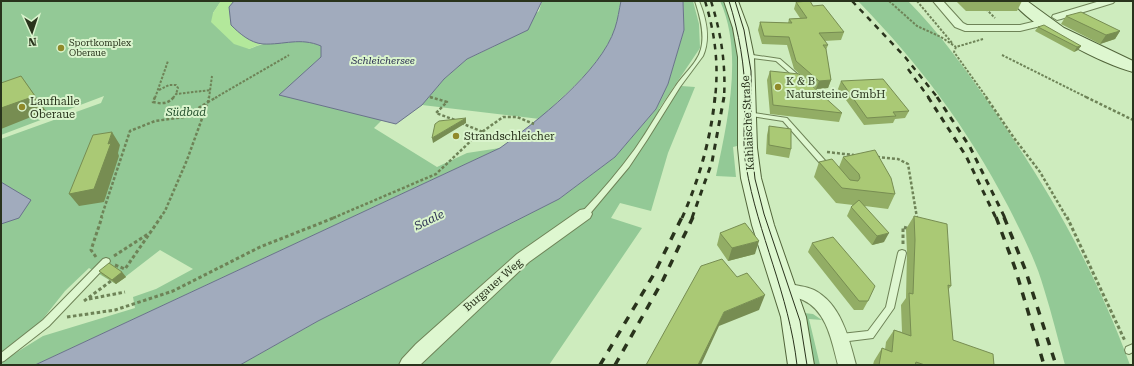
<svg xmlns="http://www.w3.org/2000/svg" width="1134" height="366" font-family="'Roboto Serif',serif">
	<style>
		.green { fill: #93c996 }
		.sand { fill: #b3e89b }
		.water { fill: #a1abbd; stroke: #69738a }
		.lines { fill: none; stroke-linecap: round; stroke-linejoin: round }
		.service-casing { stroke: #6e8357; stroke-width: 2 }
		.minor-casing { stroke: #6e8357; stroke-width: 2 }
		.secondary-casing { stroke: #52653b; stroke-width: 2 }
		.path-far2 { stroke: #6e8357; stroke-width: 2; stroke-dasharray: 2.5 1.5; stroke-linecap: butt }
		.path-far1 { stroke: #6e8357; stroke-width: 2.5; stroke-dasharray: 3 2; stroke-linecap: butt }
		.path { stroke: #6e8357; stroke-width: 3; stroke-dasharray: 3.5 2.5; stroke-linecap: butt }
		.service { fill: #def7d0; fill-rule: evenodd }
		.minor { fill: #def7d0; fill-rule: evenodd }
		.secondary { fill: #def7d0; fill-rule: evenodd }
		.tram { stroke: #29331c; stroke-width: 1 }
		.rail-far2 { stroke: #29331c; stroke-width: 2.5; stroke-dasharray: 5.5 5.5; stroke-linecap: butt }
		.rail-far1 { stroke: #29331c; stroke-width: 3; stroke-dasharray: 6 6; stroke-linecap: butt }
		.rail { stroke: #29331c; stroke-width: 3.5; stroke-dasharray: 8 8; stroke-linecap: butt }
		.wall { fill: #92ad65 }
		.shaded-wall { fill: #778d52 }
		.building { fill: #aac975; stroke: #778d52 }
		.poi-dot { fill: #908a2a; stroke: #daf4cd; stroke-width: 1.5 }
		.labels { text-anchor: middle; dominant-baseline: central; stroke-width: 4; stroke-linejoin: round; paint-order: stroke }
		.far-poi-label { font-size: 9px; fill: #29331c; stroke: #daf4cd; text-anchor: start }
		.far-water-label { font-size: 10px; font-style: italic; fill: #2b3052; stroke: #daf4cd }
		.poi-label { font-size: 11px; fill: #29331c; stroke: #daf4cd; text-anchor: start }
		.park-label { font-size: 11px; font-style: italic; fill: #234f2c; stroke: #daf4cd }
		.street-label { font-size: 11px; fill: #29331c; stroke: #daf4cd }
		.water-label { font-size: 12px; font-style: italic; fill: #2b3052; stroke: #daf4cd }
	</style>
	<rect width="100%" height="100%" fill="#ceecbe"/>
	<path class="green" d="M1 1H221L213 13 249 49C271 40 299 37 321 46V57L280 95 382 120 374 128 437 167 467 153 500 148 35 365H1V362L43 336 135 308 133 297 156 289 193 269 160 250 116 284 89 268 65 291 42 320 15 344 1 354V139L101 103 104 96 1 135Z
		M542 1H621C619 10 618 20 615 28 602 66 567 91 540 119L422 105 444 79 467 59 495 46 539 11Z
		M683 1H693L699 24 700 48 659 109 665 110 681 86 695 87 668 153 651 211 620 203 611 218 642 228 549 365H240L318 321 559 199 615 157 656 109 668 84 684 30Z
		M720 1H726L737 41 741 145 733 147 736 177 716 176C727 123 744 53 720 1Z
		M858 1H908C940 33 965 69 991 106 1049 190 1095 269 1130 365H1065C1058 340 1052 314 1044 289 1036 260 1021 232 1008 206 966 126 920 65 858 1Z
		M804 313 813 314 822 320 809 319 820 365H814Z"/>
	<path class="sand" d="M221 1H234L229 7 243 36 261 44 249 49 234 44 211 22 213 13Z"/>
	<path class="water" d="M234 1H542L528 30 467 59 444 79 422 105 396 124 279 95 321 57V46C300 37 284 45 263 44 250 43 239 33 231 25L229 7Z
		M621 1H683L684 30 668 84 656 109 615 157 559 199 318 321 240 365H35L500 148C536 122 601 72 615 28 618 19 619 10 621 1Z
		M1 182 31 200 19 218 1 224Z"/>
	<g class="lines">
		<defs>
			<path id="service" d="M695 1H699C706 18 711 38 703 56L680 87 647 140 629 167 588 216H582L581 214 582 212C601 192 619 171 635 149 649 129 661 107 675 87 683 74 697 64 701 49 705 34 700 16 695 1Z
				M746 54 780 59 803 79 802 80H798L776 61 744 57 743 56Z
				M747 112 787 118 830 166 831 168 830 170H826L783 121 745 115 744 114Z
				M902 250 905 251 906 253 894 308 873 338 841 342 838 341 837 338 838 335 841 334 868 331 886 307 898 253 899 251Z
				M106 258 109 259 110 261 109 263 49 326 4 361 1 362V353L43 320 103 259Z
				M1133 344V352L1129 354 1126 353 1125 350 1126 347Z"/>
			<path id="minor" d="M933 1H943L963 23 967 25H1020L1045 19 1050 22 1049 24 1020 31H965L955 27Z
				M1100 1H1115L1113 3 1061 19 1057 20 1052 17 1053 15Z
				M585 209 590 210 592 214 590 218 529 262 420 365H399L402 359 416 344 517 254 580 210Z
				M787 283C796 286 806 286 814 290 841 304 849 338 856 365H838C832 342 827 311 803 300 796 297 788 297 781 295L779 290 781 285Z"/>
			<path id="secondary" d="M724 1H738L748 28 754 57 757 148 761 178 774 225 806 317 814 365H788L781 317 752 225 741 178 738 148V57L733 28Z
				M1012 1H1027L1064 28 1133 61V72C1102 64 1030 27 1012 1Z"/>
		</defs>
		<use href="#service" class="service-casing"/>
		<use href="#minor" class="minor-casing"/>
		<use href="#secondary" class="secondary-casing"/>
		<path class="path-far2" d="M889 1 917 26 941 37 956 47
			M917 1 953 44
			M986 9 995 18
			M983 39 956 47 954 52 987 98
			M1002 55 1088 98
			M159 90 169 85H176L178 88 176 94
			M430 97 433 98
			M155 98 168 61
			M173 98 176 94 211 90
			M209 98 212 76
			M215 98 289 55"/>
		<path class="path-far1" d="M155 97 153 102C162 104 168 104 174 97
			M430 97 447 102 436 113 455 120
			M986 97 1014 138 1040 172 1067 218
			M1086 97 1133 120
			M461 123 483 132
			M827 152 854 155
			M877 157 898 159 908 164 917 218
			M101 218 130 131 155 121 184 117 208 102 209 97
			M160 218 165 211 187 160 208 102 217 97
			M333 218 436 174 475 137 503 117H517L534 124"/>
		<path class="path" d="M917 217V219
			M1067 217 1125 341
			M903 244V227L910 229
			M114 256 151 232
			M96 257 91 250 102 217
			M115 265 125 269 161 217
			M89 299 125 292
			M84 301 111 281
			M67 317 115 310 173 291 260 247 336 217"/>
		<use href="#service" class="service"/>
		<use href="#minor" class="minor"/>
		<use href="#secondary" class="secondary"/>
		<path class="tram" d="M729 1C739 33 745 66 745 99 745 121 742 144 746 166 758 235 789 294 797 365
			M735 1 744 30 751 71 752 151 755 179 764 214 800 321 807 365"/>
		<path class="rail-far2" d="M705 1C715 33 719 65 715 98
			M711 1C721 33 726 64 724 98
			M852 1 905 57 938 98
			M908 69 929 98"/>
		<path class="rail-far1" d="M928 97 966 156 996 218
			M937 97 970 147 1005 218
			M682 218C699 180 711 138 715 97
			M692 218 712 162 724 97"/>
		<path class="rail" d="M996 217 1015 268 1044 365
			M1004 217 1025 269 1056 365
			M600 365 654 274 682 217
			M615 365 663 280 693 217"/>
	</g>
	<path class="wall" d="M956 1H1022L1017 11H966Z
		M796 2 813 6 844 32 841 40 824 41 828 45 826 50 831 80 828 88 816 89 794 69 787 45 762 44 758 30 760 22 788 23 789 19 800 18 794 9Z
		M1066 16 1120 31 1115 39 1100 44 1061 24Z
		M1038 27 1081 46 1078 50 1074 52 1035 31Z
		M770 71 842 113 839 122 770 114 767 80Z
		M841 81 909 111 905 118 895 119 893 123 864 125 838 89Z
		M769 126 791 149 789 158 766 154 767 135Z
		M843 157 895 194 888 209 865 206 884 242 872 245 847 216 851 207 853 205 836 203 814 177 819 162 839 167Z
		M914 216 951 286 948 290 953 340 994 365H873L874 361 882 348 885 350 886 342 894 330 902 332 901 305 906 298 907 253 906 229Z
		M720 233 755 254 728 261 717 245Z
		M812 243 868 301 863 310H854L808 252Z
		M99 271 122 272 126 277 116 284 102 275Z"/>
	<path class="shaded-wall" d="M1120 31 1115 39 1100 44 1106 35Z
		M1081 46 1078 50 1074 52 1077 47Z
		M21 76 46 111 1 129V108Z
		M831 80 828 88 816 89 819 81Z
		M466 118V123L433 143 432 138Z
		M112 132 120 145 118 153 119 156 104 202 79 206 69 194 108 144Z
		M889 233 884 242 872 245 877 236Z
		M759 241 755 254 728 261 732 248Z
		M122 272 126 277 116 284 112 280Z
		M765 295 759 310 719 326 701 365H698L724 312Z"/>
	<path class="building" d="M810 1 813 6 823 5 844 32 819 33 828 45H823L826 49 831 80 819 81 796 61 789 37 764 36 760 22 792 23 789 19 807 18 796 2Z
		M1081 12 1120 31 1106 35 1066 16Z
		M1044 25 1081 46 1077 47 1038 27Z
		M770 71 799 74 842 113 773 105Z
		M21 76 35 96 1 108V83Z
		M883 79 909 111 893 112 896 116 867 118 841 81Z
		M466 118 432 138 435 124 439 121Z
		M769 126 791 129V149L769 145Z
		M112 132 108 144 111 143 94 189 69 194 93 135Z
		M875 150 891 178 895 194 842 188 819 162 832 159 850 180 858 181 860 178 859 174 843 157Z
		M859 200 889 233 877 236 851 207Z
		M914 216 947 224 951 286 948 285 953 340 993 354 994 365H925L916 362 915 365H879L882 348 892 352 894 330 911 336 909 293 913 294 915 240Z
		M745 223 759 241 732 248 720 233Z
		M833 237 875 286 868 301H859L812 243Z
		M722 259 737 277 747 273 765 295 724 312 698 365H646L701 266Z
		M109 263 122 272 112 280 99 271Z"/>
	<g class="poi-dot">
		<circle cx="61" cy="48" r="4"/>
		<circle cx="778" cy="87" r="4"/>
		<circle cx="22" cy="107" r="4"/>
		<circle cx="456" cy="136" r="4"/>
	</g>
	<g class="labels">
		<g class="far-poi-label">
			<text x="69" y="43">Sportkomplex<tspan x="69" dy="10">Oberaue</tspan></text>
		</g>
		<g class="far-water-label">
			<text x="383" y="60">Schleichersee</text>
		</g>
		<g class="poi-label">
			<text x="786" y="81">K &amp; B<tspan x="786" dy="13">Natursteine GmbH</tspan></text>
			<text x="30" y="101">Laufhalle<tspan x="30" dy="13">Oberaue</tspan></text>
			<text x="464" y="136">Strandschleicher</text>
		</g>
		<g class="park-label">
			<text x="186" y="112">Südbad</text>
		</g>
		<g class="street-label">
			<text transform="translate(748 123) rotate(-93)">Kahlaische Straße</text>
			<text transform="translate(493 285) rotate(-41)">Burgauer Weg</text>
		</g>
		<g class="water-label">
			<text transform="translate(429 220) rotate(-26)">Saale</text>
		</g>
	</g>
	<rect width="1134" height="366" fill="none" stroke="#29331c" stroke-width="4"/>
	<g transform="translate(32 32) rotate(177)" stroke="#daf4cd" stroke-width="3" paint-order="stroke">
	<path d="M0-3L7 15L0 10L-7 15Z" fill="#29331c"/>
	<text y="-6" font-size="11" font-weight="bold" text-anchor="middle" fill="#29331c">N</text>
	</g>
</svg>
